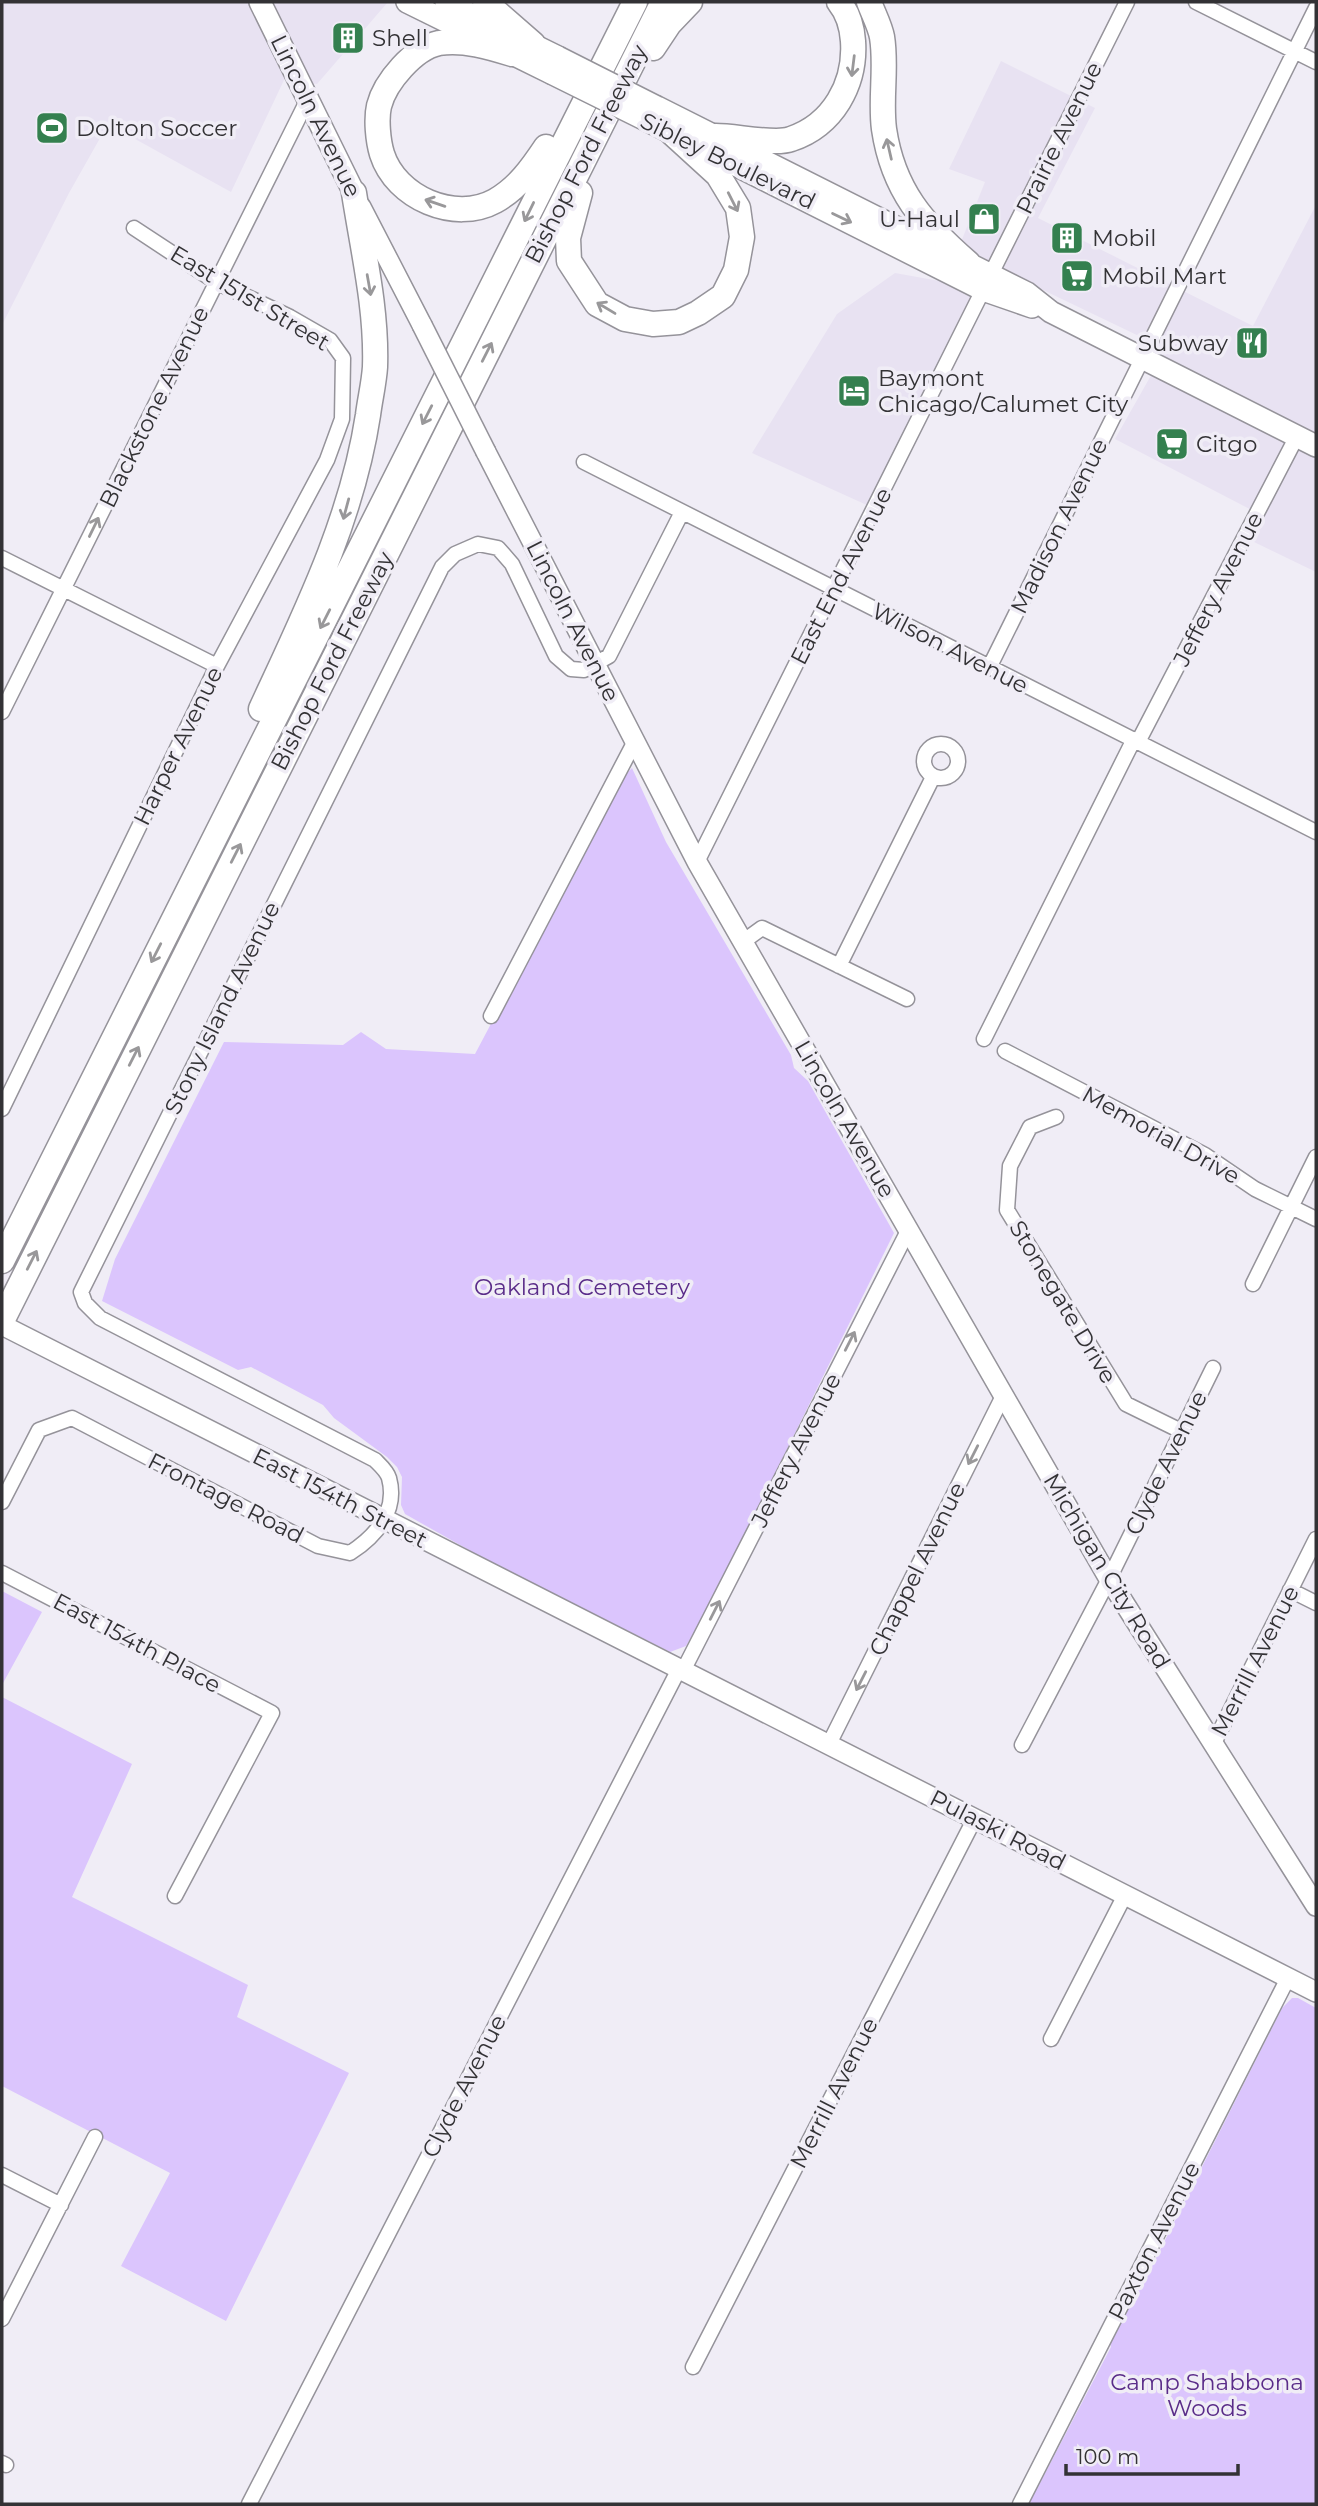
<svg xmlns="http://www.w3.org/2000/svg" width="1318" height="2506" font-family="Montserrat,sans-serif">
	<style>
		.built { fill: #e8e2f2 }
		.green { fill: #dbc5fd }
		.lines { fill: none; stroke-linecap: round; stroke-linejoin: round }
		.street-casing { stroke: #95939a; stroke-width: 17 }
		.secondary-casing { stroke: #95939a; stroke-width: 22 }
		.primary-casing { stroke: #95939a; stroke-width: 24 }
		.highway-casing { stroke: #95939a; stroke-width: 27 }
		.street { stroke: #fff; stroke-width: 14 }
		.secondary { stroke: #fff; stroke-width: 19 }
		.primary { stroke: #fff; stroke-width: 21 }
		.highway { stroke: #fff; stroke-width: 24 }
		.secondary-bridge-casing { stroke: #95939a; stroke-width: 22; stroke-linecap: butt }
		.primary-bridge-casing { stroke: #95939a; stroke-width: 24; stroke-linecap: butt }
		.secondary-bridge { stroke: #fff; stroke-width: 19 }
		.primary-bridge { stroke: #fff; stroke-width: 21 }
		.oneway { stroke: #99989a }
		.labels { text-anchor: middle; dominant-baseline: central; stroke-width: 7; stroke-linejoin: round; paint-order: stroke }
		.poi-label { font-size: 23px; fill: #333235; stroke: #f0edf6; text-anchor: start }
		.street-label { font-size: 23px; fill: #333235; stroke: #f0edf6 }
		.park-label { font-size: 23px; fill: #5a2c89; stroke: #f0edf6 }
	</style>
	<rect width="100%" height="100%" fill="#f0edf6"/>
	<path class="built" d="M2 2H388L317 84 284 80 231 192 108 124 69 193 2 325Z
		M1001 61 1095 108 1038 218 1253 326 1316 205V572L1252 541 1265 517 1115 439 1166 349 991 265 869 506 752 453 837 314 895 273 945 282 985 182 949 169Z"/>
	<path class="green" d="M632 768 666 842 791 1055 794 1068 808 1081 894 1233 710 1605 686 1646 670 1652 485 1559 405 1514 401 1505 402 1477 397 1467 387 1457 334 1418 323 1405 251 1367 238 1370 102 1301 115 1259 224 1042 343 1045 361 1032 386 1049 475 1054 620 780Z
		M2 1591 42 1612 2 1685Z
		M2 1697 132 1764 72 1897 248 1985 237 2017 349 2073 226 2321 121 2266 170 2173 2 2086Z
		M1292 1998H1298L1316 2008V2504H1029L1111 2347 1109 2340 1139 2281 1145 2280 1282 2008Z"/>
	<g class="lines">
		<defs>
			<path id="street" d="M1196 2 1316 62
				M991 274 1127 2
				M584 462 1316 832
				M2 558 217 666
				M989 668 1316 8
				M2 712 307 101
				M1138 742 1297 436
				M924 761a17 17 0 1 1 34 0a17 17 0 1 1-34 0Z
				M697 862 983 290
				M744 941 762 928 907 999
				M839 966 933 777
				M491 1016 634 743
				M984 1039 1134 739
				M1005 1051 1205 1155 1255 1189 1316 1219
				M2 1109 217 666 327 460 342 419 343 358 330 340 290 317 216 282 134 228
				M1056 1117 1030 1127 1010 1166 1007 1210 1126 1404 1181 1431
				M1253 1284 1316 1157
				M2 1502 39 1430 72 1418 318 1546 350 1553C376 1536 398 1511 389 1478 387 1471 380 1465 375 1460L100 1318 85 1303 81 1292 442 567 455 554 478 544 498 548 512 564 556 656 571 669 584 670 609 656 682 512
				M2 1573 272 1713 175 1896
				M1290 1590 1316 1603
				M683 1671 909 1229
				M829 1744 1004 1394
				M1022 1745 1109 1579 1213 1368
				M1213 1745 1316 1539
				M1051 2039 1125 1895
				M2 2175 61 2205
				M2 2319 95 2137
				M693 2367 975 1818
				M2 2463 6 2465
				M249 2504 679 1669
				M1020 2504 1288 1978"/>
			<path id="secondary" d="M361 207 422 325
				M486 452 697 862 1109 1579 1316 1906
				M2 1325 1316 1992"/>
			<path id="primary" d="M260 2 354 193
				M407 2 551 73
				M446 2 558 57
				M657 107 1027 293 1051 312 1316 446
				M650 122 983 290 1032 307"/>
			<path id="highway" d="M485 2 533 44
				M869 2C873 13 880 26 882 37 887 67 880 99 884 129 893 190 923 224 968 263
				M653 48 669 24 690 2
				M512 54C490 47 463 39 439 43 414 48 385 82 379 106 376 119 378 141 382 154 396 198 455 223 495 201 518 188 532 168 546 147
				M716 136C736 136 775 145 791 139 833 125 856 84 853 41 852 27 848 13 839 2
				M580 193 568 238 569 261 597 304 625 319 653 324 679 322 698 313 723 296 736 270 742 237 738 208 718 175 672 133
				M261 709C305 614 352 520 368 415 370 399 374 383 375 367 377 309 363 251 354 193
				M2 1261 635 2
				M2 1321 663 2"/>
		</defs>
		<use href="#street" class="street-casing"/>
		<use href="#secondary" class="secondary-casing"/>
		<use href="#primary" class="primary-casing"/>
		<use href="#highway" class="highway-casing"/>
		<use href="#street" class="street"/>
		<use href="#secondary" class="secondary"/>
		<use href="#primary" class="primary"/>
		<use href="#highway" class="highway"/>
		<defs>
			<path id="secondary-bridge" d="M422 325 486 452"/>
			<path id="primary-bridge" d="M558 57 657 107
				M551 73 650 122"/>
		</defs>
		<use href="#secondary-bridge" class="secondary-bridge-casing"/>
		<use href="#primary-bridge" class="primary-bridge-casing"/>
		<use href="#secondary-bridge" class="secondary-bridge"/>
		<use href="#primary-bridge" class="primary-bridge"/>
	</g>
	<defs><path id="oneway-shaft" d="M-6 0H5M1.5-3L5.5 0L1.5 3" fill="none" stroke-width="1.6" stroke-linecap="round" stroke-linejoin="round" transform="scale(1.75)"/></defs>
	<g class="oneway">
		<use href="#oneway-shaft" transform="translate(853 66) rotate(97)"/>
		<use href="#oneway-shaft" transform="translate(889 149) rotate(-103)"/>
		<use href="#oneway-shaft" transform="translate(733 202) rotate(63)"/>
		<use href="#oneway-shaft" transform="translate(435 203) rotate(-161)"/>
		<use href="#oneway-shaft" transform="translate(529 212) rotate(116)"/>
		<use href="#oneway-shaft" transform="translate(842 218) rotate(26)"/>
		<use href="#oneway-shaft" transform="translate(369 285) rotate(80)"/>
		<use href="#oneway-shaft" transform="translate(606 308) rotate(-149)"/>
		<use href="#oneway-shaft" transform="translate(487 352) rotate(-63)"/>
		<use href="#oneway-shaft" transform="translate(427 415) rotate(117)"/>
		<use href="#oneway-shaft" transform="translate(346 509) rotate(105)"/>
		<use href="#oneway-shaft" transform="translate(94 527) rotate(-64)"/>
		<use href="#oneway-shaft" transform="translate(325 619) rotate(117)"/>
		<use href="#oneway-shaft" transform="translate(236 853) rotate(-63)"/>
		<use href="#oneway-shaft" transform="translate(156 953) rotate(117)"/>
		<use href="#oneway-shaft" transform="translate(134 1056) rotate(-63)"/>
		<use href="#oneway-shaft" transform="translate(32 1260) rotate(-63)"/>
		<use href="#oneway-shaft" transform="translate(850 1341) rotate(-63)"/>
		<use href="#oneway-shaft" transform="translate(973 1455) rotate(117)"/>
		<use href="#oneway-shaft" transform="translate(715 1610) rotate(-63)"/>
		<use href="#oneway-shaft" transform="translate(861 1681) rotate(117)"/>
	</g>
	<defs>
		<symbol id="building-square" viewBox="-11 -11 22 22"><rect x="-9" y="-9" width="18" height="18" rx="4" fill="#34804f" stroke="#f0edf6"/><path d="M-4-6H4V6H1V3H-1V6H-4ZM-2.5-4.3h1.7v1.8h-1.7ZM.8-4.3h1.7v1.8H.8ZM-2.5-1h1.7V.8h-1.7ZM.8-1h1.7V.8H.8Z" fill="#fff"/></symbol>
		<symbol id="stadium-square" viewBox="-11 -11 22 22"><rect x="-9" y="-9" width="18" height="18" rx="4" fill="#34804f" stroke="#f0edf6"/><path d="M0-5a6.5 5 0 1 0 0 10a6.5 5 0 1 0 0-10ZM-3.5-1.8h7v3.6h-7Z" fill="#fff"/></symbol>
		<symbol id="shop-square" viewBox="-11 -11 22 22"><rect x="-9" y="-9" width="18" height="18" rx="4" fill="#34804f" stroke="#f0edf6"/><path d="M-5-2.5h2.3a2.7 3.5 0 0 1 5.4 0H5L5.5 6h-11ZM-1.5-2.5h3a1.5 2.3 0 0 0-3 0Z" fill="#fff"/></symbol>
		<symbol id="supermarket-square" viewBox="-11 -11 22 22"><rect x="-9" y="-9" width="18" height="18" rx="4" fill="#34804f" stroke="#f0edf6"/><path d="M-6-5.5h2.5l.6 2H6L4.5 2H-2.5L-4.4-4H-6ZM-1.5 3.2a1.3 1.3 0 1 0 .1 0ZM3 3.2a1.3 1.3 0 1 0 .1 0Z" fill="#fff"/></symbol>
		<symbol id="restaurant-square" viewBox="-11 -11 22 22"><rect x="-9" y="-9" width="18" height="18" rx="4" fill="#34804f" stroke="#f0edf6"/><path d="M-5-6h1v4h1v-4h1v4h1v-4h1v5L-1.5 .5V6h-2V.5L-5-1ZM5-6V6H3V1.5H1.5Q1.5-4 5-6Z" fill="#fff"/></symbol>
		<symbol id="hotel-square" viewBox="-11 -11 22 22"><rect x="-9" y="-9" width="18" height="18" rx="4" fill="#34804f" stroke="#f0edf6"/><path d="M-6-4.5h1.5V1H6V5H4.5V3h-9V5H-6ZM-4 0a1.8 1.8 0 1 1 3.6 0ZM.5 0V-2.5h3Q6-2.5 6 0Z" fill="#fff"/></symbol>
	</defs>
	<g fill-rule="evenodd">
		<use href="#building-square" x="329" y="19" width="38" height="38"/>
		<use href="#stadium-square" x="33" y="109" width="38" height="38"/>
		<use href="#shop-square" x="965" y="200" width="38" height="38"/>
		<use href="#building-square" x="1048" y="219" width="38" height="38"/>
		<use href="#supermarket-square" x="1058" y="257" width="38" height="38"/>
		<use href="#restaurant-square" x="1233" y="324" width="38" height="38"/>
		<use href="#hotel-square" x="835" y="372" width="38" height="38"/>
		<use href="#supermarket-square" x="1153" y="425" width="38" height="38"/>
	</g>
	<g class="labels">
		<g class="poi-label">
			<text x="372" y="38">Shell</text>
			<text x="76" y="128">Dolton Soccer</text>
			<text x="960" y="219" text-anchor="end">U-Haul</text>
			<text x="1092" y="238">Mobil</text>
			<text x="1102" y="276">Mobil Mart</text>
			<text x="1228" y="343" text-anchor="end">Subway</text>
			<text x="878" y="378">Baymont<tspan x="878" dy="26">Chicago/Calumet City</tspan></text>
			<text x="1196" y="444">Citgo</text>
		</g>
		<g class="street-label">
			<text transform="translate(316 116) rotate(64)">Lincoln Avenue</text>
			<text transform="translate(1059 138) rotate(-64)">Prairie Avenue</text>
			<text transform="translate(586 154) rotate(-63)">Bishop Ford Freeway</text>
			<text transform="translate(728 161) rotate(26)">Sibley Boulevard</text>
			<text transform="translate(250 298) rotate(31)">East 151st Street</text>
			<text transform="translate(154 407) rotate(-64)">Blackstone Avenue</text>
			<text transform="translate(1059 526) rotate(-64)">Madison Avenue</text>
			<text transform="translate(841 576) rotate(-63)">East End Avenue</text>
			<text transform="translate(1218 589) rotate(-63)">Jeffery Avenue</text>
			<text transform="translate(573 621) rotate(63)">Lincoln Avenue</text>
			<text transform="translate(950 648) rotate(27)">Wilson Avenue</text>
			<text transform="translate(332 661) rotate(-63)">Bishop Ford Freeway</text>
			<text transform="translate(178 746) rotate(-64)">Harper Avenue</text>
			<text transform="translate(222 1008) rotate(-64)">Stony Island Avenue</text>
			<text transform="translate(845 1119) rotate(60)">Lincoln Avenue</text>
			<text transform="translate(1161 1135) rotate(29)">Memorial Drive</text>
			<text transform="translate(1063 1302) rotate(59)">Stonegate Drive</text>
			<text transform="translate(796 1450) rotate(-63)">Jeffery Avenue</text>
			<text transform="translate(1166 1463) rotate(-64)">Clyde Avenue</text>
			<text transform="translate(226 1498) rotate(27)">Frontage Road</text>
			<text transform="translate(340 1498) rotate(27)">East 154th Street</text>
			<text transform="translate(917 1569) rotate(-64)">Chappel Avenue</text>
			<text transform="translate(1107 1571) rotate(59)">Michigan City Road</text>
			<text transform="translate(137 1643) rotate(28)">East 154th Place</text>
			<text transform="translate(1255 1661) rotate(-63)">Merrill Avenue</text>
			<text transform="translate(998 1830) rotate(27)">Pulaski Road</text>
			<text transform="translate(464 2086) rotate(-63)">Clyde Avenue</text>
			<text transform="translate(834 2093) rotate(-63)">Merrill Avenue</text>
			<text transform="translate(1154 2241) rotate(-63)">Paxton Avenue</text>
		</g>
		<g class="park-label">
			<text x="582" y="1287">Oakland Cemetery</text>
			<text x="1207" y="2382">Camp Shabbona<tspan x="1207" dy="26">Woods</tspan></text>
		</g>
	</g>
	<rect width="1318" height="2506" fill="none" stroke="#333235" stroke-width="7"/>
	<path d="M1066 2464v10h172v-10" fill="none" stroke="#333235" stroke-width="3.5"/>
	<text x="1076" y="2464" font-size="21" fill="#333235" stroke="#f0edf6" stroke-width="5" paint-order="stroke">100 m</text>
</svg>
